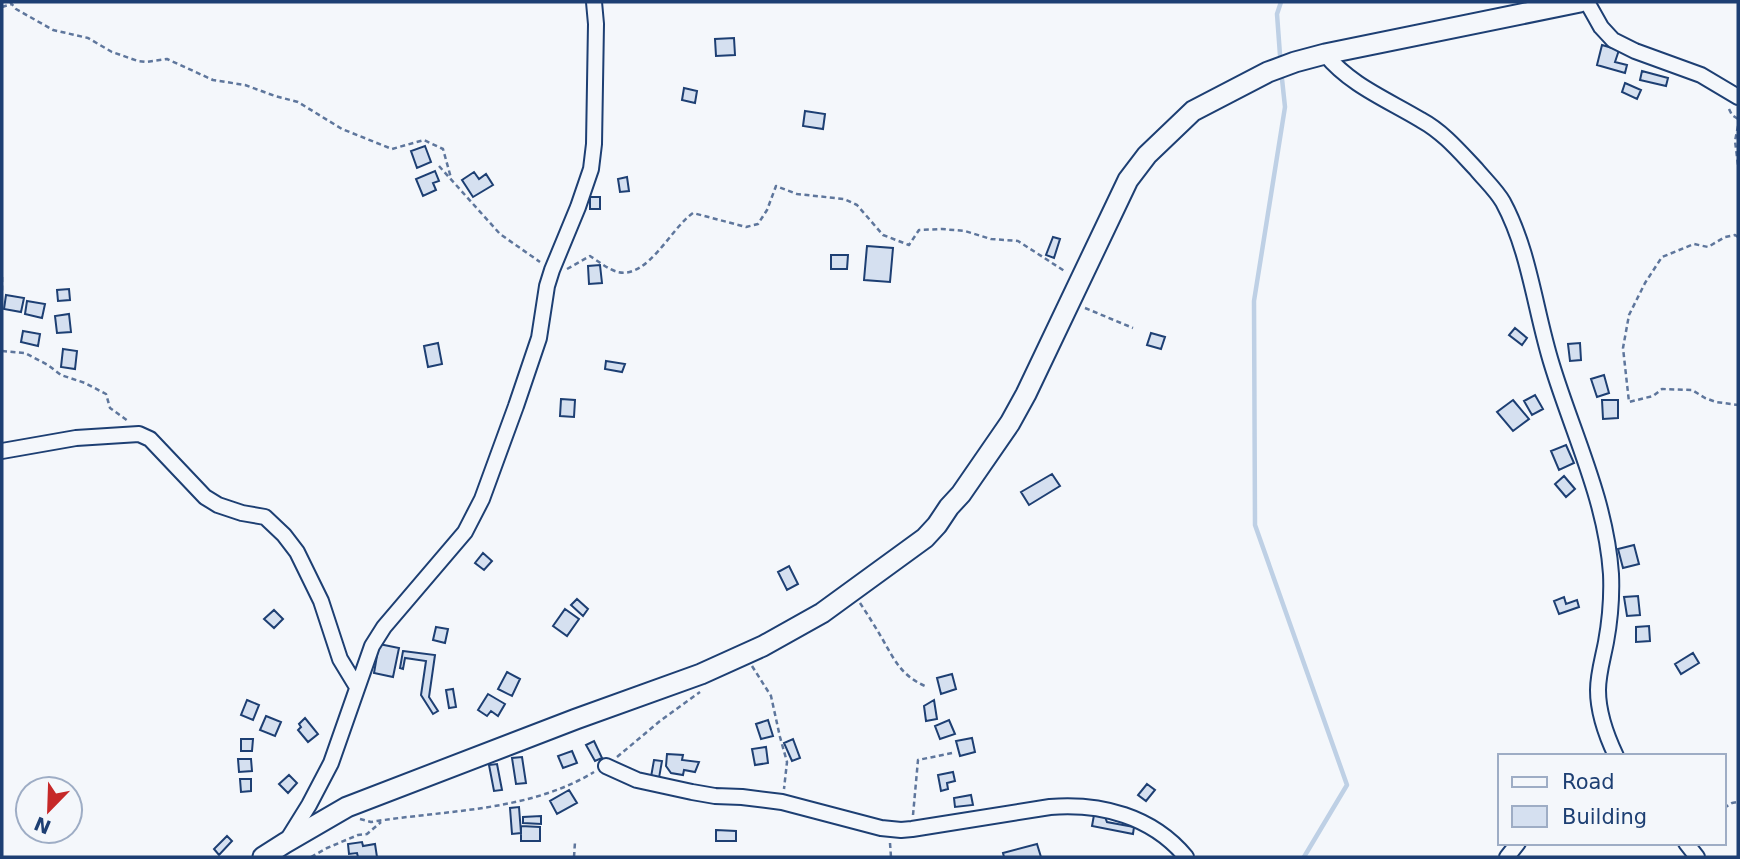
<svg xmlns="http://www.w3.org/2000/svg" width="1740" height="859" font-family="'DejaVu Sans',sans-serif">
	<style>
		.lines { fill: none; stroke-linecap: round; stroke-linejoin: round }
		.stream { stroke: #bed0e5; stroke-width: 4.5 }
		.building { fill: #d5e0f0; stroke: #1d3f73; stroke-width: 2 }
		.minor-casing { stroke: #1d3f73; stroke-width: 18 }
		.major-casing { stroke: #1d3f73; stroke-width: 23 }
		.path { stroke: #5e769c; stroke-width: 2.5; stroke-dasharray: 5 3.5; stroke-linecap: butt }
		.minor { stroke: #f4f7fb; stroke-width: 14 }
		.major { stroke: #f4f7fb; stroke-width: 19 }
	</style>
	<rect width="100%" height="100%" fill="#f4f7fb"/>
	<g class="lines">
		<path class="stream" d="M1280 55 1277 14 1281 2
			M1282 79 1285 107 1254 301 1255 525 1347 785 1304 857"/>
	</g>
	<path class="building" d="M734 38 735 55 716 56 715 39Z
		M1602 45 1619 50 1615 62 1627 65 1625 73 1597 65Z
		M1642 71 1668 78 1666 86 1640 80Z
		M1625 83 1641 90 1637 99 1622 92Z
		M684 88 697 91 695 103 682 100Z
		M805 111 825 114 823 129 803 126Z
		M425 146 431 162 417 168 411 151Z
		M435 171 439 181 433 183 436 190 423 196 416 179Z
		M474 172 479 179 486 174 493 185 473 197 462 180Z
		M627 177 629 191 620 192 618 179Z
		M590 197H600V209H590Z
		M1053 237 1060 239 1054 258 1046 255Z
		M867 246 893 248 890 282 864 280Z
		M831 255H848L847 269H831Z
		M600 265 602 283 589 284 588 266Z
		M69 289 70 300 58 301 57 290Z
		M6 295 24 298 21 312 4 309Z
		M27 301 45 304 42 318 25 314Z
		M69 314 71 332 57 333 55 316Z
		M1515 328 1527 338 1522 345 1509 335Z
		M23 331 40 334 38 346 21 342Z
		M1151 333 1165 337 1161 349 1147 345Z
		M438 343 442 364 428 367 424 346Z
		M1580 343 1581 360 1570 361 1568 344Z
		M63 349 77 351 75 369 61 367Z
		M606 361 625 364 622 372 605 369Z
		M1604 375 1609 393 1597 397 1591 379Z
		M1535 395 1543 409 1532 415 1524 401Z
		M561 399 575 400 574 417 560 416Z
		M1513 400 1529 419 1513 431 1497 412Z
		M1602 400H1618V418L1603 419Z
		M1566 445 1574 463 1559 470 1551 451Z
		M1052 474 1060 486 1029 505 1021 492Z
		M1564 476 1575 489 1566 497 1555 484Z
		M1634 545 1639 564 1623 568 1618 549Z
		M483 553 492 561 484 570 475 563Z
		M789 566 798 584 787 590 778 572Z
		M1638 596 1640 615 1627 616 1624 597Z
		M1564 597 1566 604 1577 600 1579 607 1559 614 1554 601Z
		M577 599 588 609 583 616 571 605Z
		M565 609 579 619 567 636 553 626Z
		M274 610 283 619 274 628 264 619Z
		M1649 626 1650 641 1636 642V627Z
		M436 627 448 629 445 643 433 640Z
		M379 644 399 648 393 677 374 673Z
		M403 651 435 655 429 697 438 711 433 714 421 695 426 661 405 658 403 669 400 668Z
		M1693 653 1699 663 1681 674 1675 664Z
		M507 672 520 679 512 696 498 689Z
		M952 674 956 689 941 694 937 678Z
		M453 689 456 707 449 708 446 690Z
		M488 694 505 704 498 716 491 711 487 716 478 710Z
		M247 700 259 705 253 720 241 715Z
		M934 700 937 719 926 721 924 706Z
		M266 716 281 722 275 736 260 730Z
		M305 718 318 734 308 742 298 730 301 727 299 724Z
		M768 720 773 736 761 739 756 724Z
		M949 720 955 734 940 739 935 726Z
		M972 738 975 752 960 756 956 741Z
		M241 739H253L252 751H241Z
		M793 739 800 758 792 761 784 743Z
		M594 741 602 758 595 761 586 745Z
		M766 747 768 763 755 765 752 749Z
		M572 751 577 763 563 768 558 756Z
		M667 754 683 755 682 760 699 762 695 772 684 770 683 775 671 773 666 766Z
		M522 757 526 783 516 784 512 758Z
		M238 759H251L252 771 239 772Z
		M654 760 662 761 659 778 651 777Z
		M497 764 502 790 494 791 489 765Z
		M953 772 955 781 947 783 948 789 941 791 938 775Z
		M289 775 297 783 288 793 279 784Z
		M240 779H251V791L241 792Z
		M1147 784 1155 790 1146 801 1138 795Z
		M569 790 577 803 557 814 550 801Z
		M971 795 973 805 955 807 954 798Z
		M519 807 521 833 512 834 510 808Z
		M1094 815 1105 817 1107 822 1134 827 1133 834 1092 826Z
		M541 816V824L523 823V817Z
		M521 826 540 827V841H521Z
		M716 830 736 831V841H716Z
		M227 836 232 841 219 855 214 849Z
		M362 842 363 846 375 844 377 857H358L357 853 349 854 348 844Z
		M1037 844 1041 857H1004L1003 853Z"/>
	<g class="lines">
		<defs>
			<path id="minor" d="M1587 2 1601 27 1613 40 1635 51 1701 75 1738 97
				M1325 54C1350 85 1388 100 1421 120 1443 132 1459 151 1476 169 1485 180 1496 190 1503 202 1530 252 1535 311 1552 365 1573 434 1606 500 1611 574 1612 597 1610 620 1606 642 1603 658 1598 674 1598 690 1598 713 1606 735 1616 756
				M2 451 76 438 139 434 150 439 205 497 218 505 242 513 265 517 284 535 297 552 321 601 340 659 357 687
				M606 766 637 780 692 792 715 796 742 797 782 802 881 828 901 830 912 829 1050 807C1101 803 1152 816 1186 857
				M286 842 309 805 331 763 372 646 384 627 465 532 482 499 516 406 539 338 547 286 552 270 578 207 591 169 594 144 596 24 594 2
				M1686 843 1697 857
				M1507 857 1518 843"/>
			<path id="major" d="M263 857 285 843 347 807 576 719 701 674 763 646 822 613 925 538 937 525 949 507 961 494 1010 423 1026 394 1128 180 1147 155 1193 111 1268 72 1295 62 1325 54 1580 2"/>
		</defs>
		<use href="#minor" class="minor-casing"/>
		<use href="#major" class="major-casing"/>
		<path class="path" d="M10 2 16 9 53 30 88 38 112 52 138 61 146 62 167 59 213 80 245 85 275 96 298 102 342 129 392 149 424 140 443 149 451 178
			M2 7 12 4
			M1729 109 1732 115 1738 119
			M1738 126 1735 141 1738 165
			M439 166 500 234 540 262
			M1738 237 1735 235 1725 237 1708 247 1694 244 1662 257 1645 283 1629 315 1623 348 1629 402 1653 396 1662 389 1692 390 1705 398 1716 402 1738 405
			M567 269 590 256C598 261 609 270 618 272 648 279 671 228 693 213L746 227 758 224 767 210 776 186 797 194 844 199 857 205 883 235 909 245 919 230 942 229 965 231 991 239 1018 241 1066 272
			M2 277V292
			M1085 308 1133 328
			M2 351 25 353 48 365 61 375 85 383 106 394 110 408 128 421
			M860 603C868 615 876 628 883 640 896 663 902 676 927 687
			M752 666 771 696 780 737 787 762 784 789
			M617 757 660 721 700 692
			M1724 808 1732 803 1738 802
			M913 815 918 760 952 753
			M360 819 371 822 377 821C450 810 530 811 594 772
			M890 843 891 857
			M311 857 327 848 358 835 367 834 381 822
			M574 857 575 842"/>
		<use href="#minor" class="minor"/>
		<use href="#major" class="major"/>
	</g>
	<rect width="1740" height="859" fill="none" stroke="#1d3f73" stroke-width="7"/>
	<rect x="1498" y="754" width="228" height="91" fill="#f4f7fb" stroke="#9eadc5" stroke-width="2"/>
	<rect x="1512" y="777" width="35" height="10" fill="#f4f7fb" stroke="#9eadc5" stroke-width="2"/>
	<text x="1562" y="789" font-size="21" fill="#1d3f73">Road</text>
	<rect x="1512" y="806" width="35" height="21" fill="#d5e0f0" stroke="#9eadc5" stroke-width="2"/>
	<text x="1562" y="824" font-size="21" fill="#1d3f73">Building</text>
	<g transform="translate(49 810) rotate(203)"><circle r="33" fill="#f4f7fb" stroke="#9eadc5" stroke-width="2"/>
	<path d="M0-5L12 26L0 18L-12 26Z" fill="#c62828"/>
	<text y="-10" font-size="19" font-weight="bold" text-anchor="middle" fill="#1d3f73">N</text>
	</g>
</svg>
